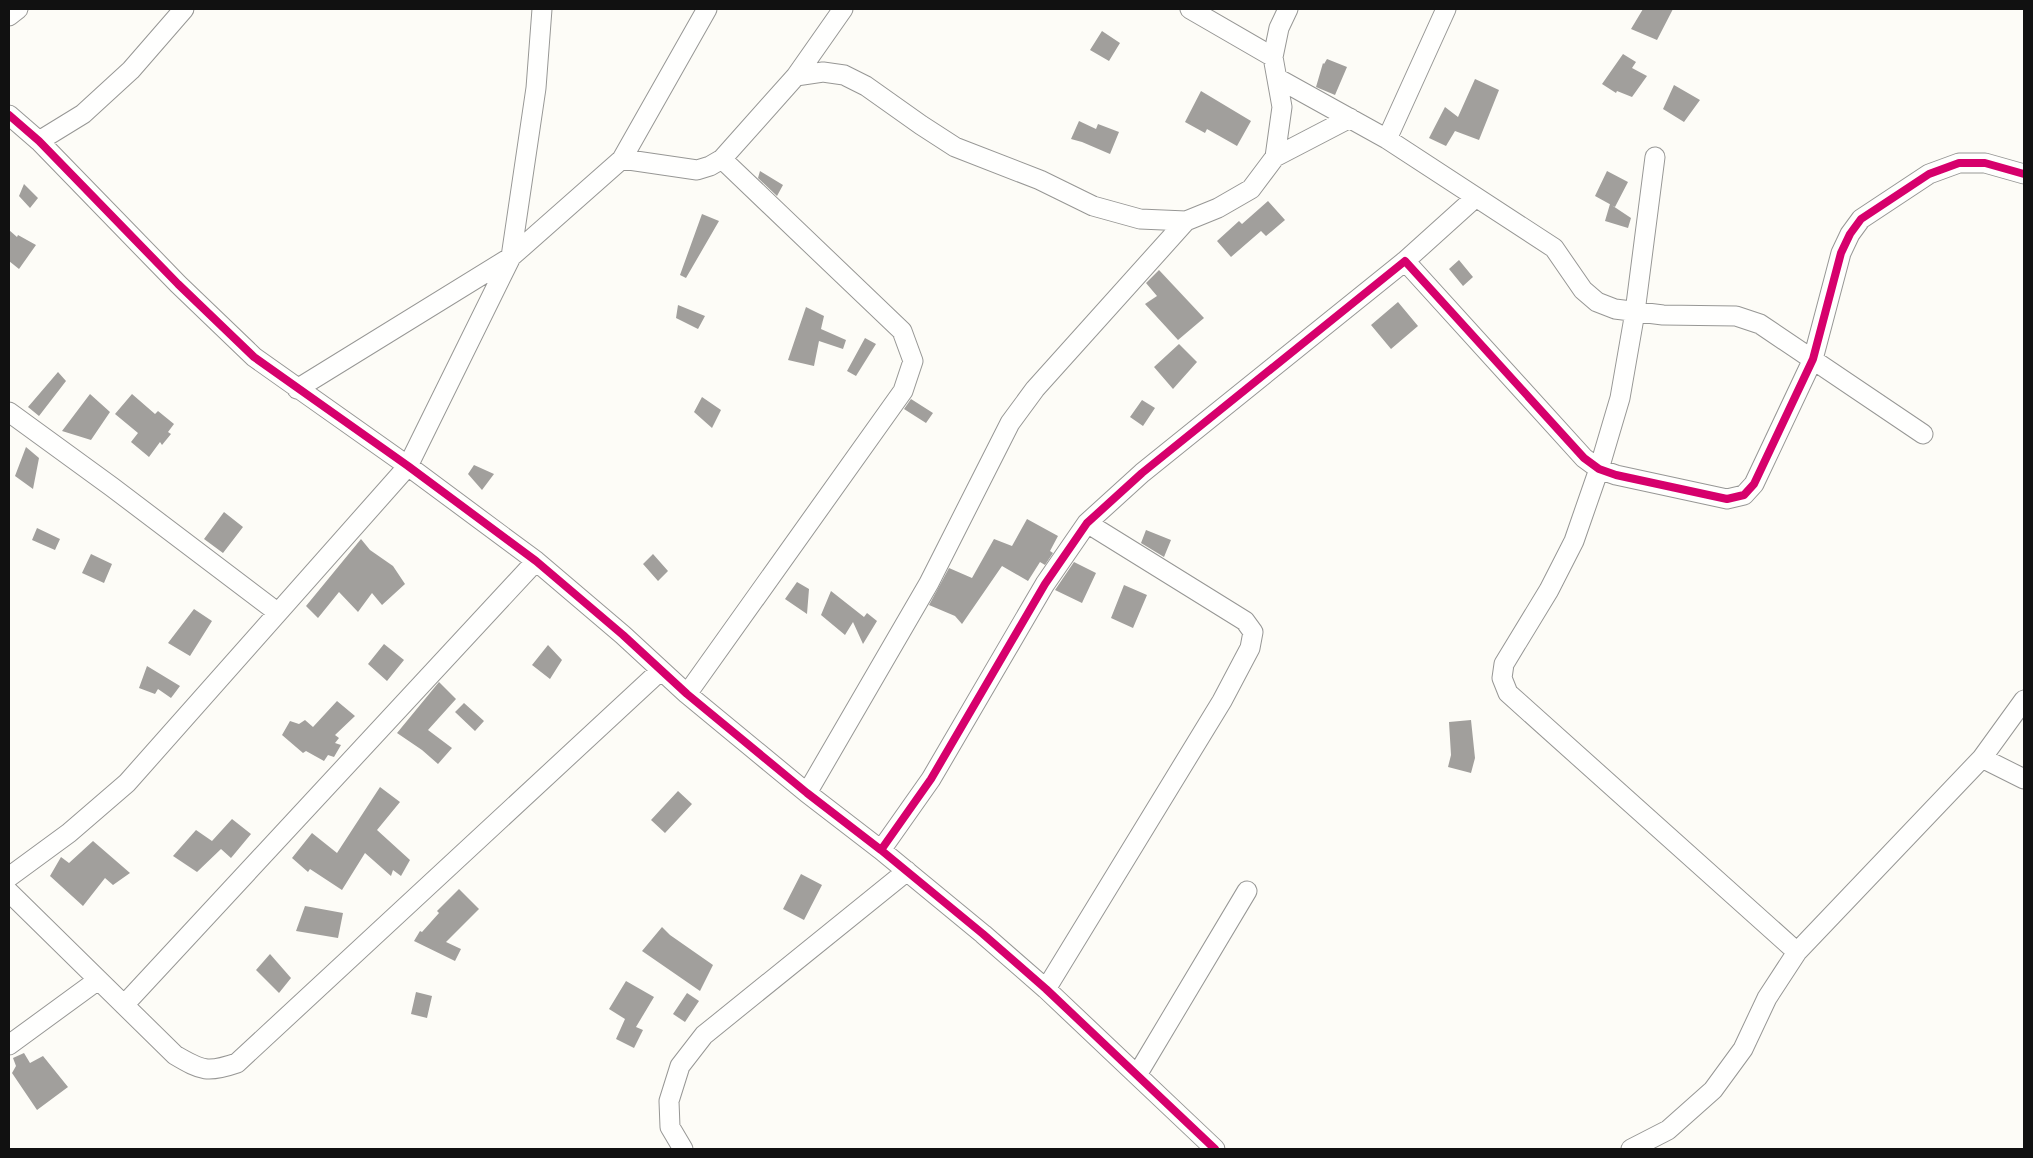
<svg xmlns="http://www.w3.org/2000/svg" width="2033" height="1158" font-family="'Roboto Serif',serif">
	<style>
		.building { fill: #a19f9c }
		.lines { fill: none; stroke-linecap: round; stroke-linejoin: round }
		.minor-casing { stroke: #979795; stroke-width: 21 }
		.minor { stroke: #fffffe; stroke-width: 19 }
		.cycleway-casing { stroke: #fff; stroke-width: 11 }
		.cycleway { stroke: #d6006c; stroke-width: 8 }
	</style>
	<rect width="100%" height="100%" fill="#fdfcf7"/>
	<path class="building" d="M1643 9H1673L1657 40 1631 29Z
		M1102 31 1120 43 1109 61 1090 50Z
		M1623 54 1636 62 1632 68 1647 76 1632 97 1617 91 1616 93 1602 84Z
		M1327 59 1347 67 1335 95 1316 87 1323 63 1324 64Z
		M1475 79 1499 90 1479 140 1455 131 1446 146 1429 138 1445 107 1458 117Z
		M1674 85 1700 100 1684 122 1663 109Z
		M1201 91 1251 121 1237 146 1207 129 1205 133 1185 122Z
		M1079 121 1096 129 1098 124 1119 132 1110 154 1082 142 1071 139Z
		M760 171 783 185 777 196 758 178Z
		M1607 171 1628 182 1615 207 1595 196Z
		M24 184 38 198 30 208 19 196Z
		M1268 201 1285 220 1266 236 1261 231 1231 257 1217 241 1239 221 1242 224Z
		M1610 204 1631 218 1628 228 1605 221Z
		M702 214 719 221 686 278 680 275Z
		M9 230 17 237 18 235 36 245 19 269 9 261Z
		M1459 260 1473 277 1463 286 1449 269Z
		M1159 270 1204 318 1178 340 1145 304 1157 296 1146 283Z
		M1398 302 1418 326 1391 349 1371 325Z
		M678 305 705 316 698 329 676 318Z
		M806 307 824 316 821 329 846 340 843 349 819 341 814 366 788 360Z
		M865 338 876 344 856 376 847 371Z
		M1179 344 1197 362 1173 389 1154 367Z
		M58 372 66 381 39 416 28 407Z
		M90 394 110 412 91 440 62 431Z
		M132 394 155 414 158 411 174 424 168 432 171 434 162 445 160 442 149 457 131 442 138 433 115 414Z
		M702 397 721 410 712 428 694 412Z
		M911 399 933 413 926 423 904 409Z
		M1142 400 1155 408 1143 426 1130 417Z
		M26 447 39 458 33 489 15 476Z
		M474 465 494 474 482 490 468 474Z
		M224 512 243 527 223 553 204 539Z
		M1027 519 1058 536 1050 551 1053 553 1045 565 1040 562 1028 581 1002 566 962 624 955 616 929 605 949 568 972 578 994 539 1012 546Z
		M37 528 60 539 55 550 32 540Z
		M1146 530 1171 540 1164 557 1141 543Z
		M361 539 370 550 393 566 405 584 382 605 372 593 358 612 339 592 318 618 306 606Z
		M91 554 112 564 104 583 82 573Z
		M653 554 668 571 658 581 643 564Z
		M1074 562 1096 573 1082 603 1055 590Z
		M797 582 809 589 807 614 785 599Z
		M1124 585 1147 595 1133 628 1111 618Z
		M831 591 864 617 867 613 877 621 863 644 853 622 845 635 821 615Z
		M194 609 212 621 190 656 168 643Z
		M384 644 404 660 387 681 368 664Z
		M548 645 562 660 550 679 532 665Z
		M147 666 180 686 171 698 158 689 155 694 139 688Z
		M439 682 456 699 428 730 452 748 438 764 422 750 397 733Z
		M337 701 355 716 335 735 339 738 335 743 341 745 334 757 328 755 324 761 306 751 303 753 282 735 290 721 299 724 305 720 313 727Z
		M464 703 484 721 475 731 455 712Z
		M1471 720 1475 758 1471 773 1448 767 1451 755 1449 722Z
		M380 787 400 802 377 830 410 860 401 876 393 870 391 876 365 853 342 890 310 869 308 872 292 858 312 833 337 853Z
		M678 791 692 804 665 833 651 820Z
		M232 819 251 834 231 858 221 849 197 872 173 856 196 830 212 841Z
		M93 841 130 873 113 885 105 878 83 906 50 876 61 857 69 863Z
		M801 874 822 885 804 920 783 909Z
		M459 889 479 909 446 942 461 949 455 961 414 941 420 931 422 932 439 913 437 911Z
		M305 906 343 913 338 938 296 931Z
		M662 927 670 935 713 965 700 991 642 951Z
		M270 954 291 978 279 993 256 970Z
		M626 981 654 997 636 1027 643 1030 634 1048 616 1039 625 1019 609 1009Z
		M416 992 432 996 427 1018 411 1014Z
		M687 993 699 1001 685 1022 673 1014Z
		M24 1053 30 1063 43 1056 68 1087 37 1110 12 1073 16 1066 13 1058Z"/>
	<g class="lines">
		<defs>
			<path id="minor" d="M1190 9 1273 57
				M9 16 18 9
				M796 76 843 9
				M1277 78 1387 139 1554 248 1583 290 1597 302 1615 309 1663 315 1736 316 1760 324 1923 434
				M9 115 39 141 178 284 254 357 408 466 536 561 623 635 687 694 807 793 881 850 983 934 1046 989 1215 1149
				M1387 139 1446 9
				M39 141 83 114 131 70 184 9
				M1275 157 1350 118
				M1655 157 1635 312 1620 398 1599 469 1574 541 1549 590 1504 664 1502 678 1508 693 1797 952
				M622 159 707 9
				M1405 261 1476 197
				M297 389 511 257 622 159 697 170 710 166 722 159 796 76 823 72 844 75 866 86 921 125 955 147 1040 180 1093 206 1140 219 1186 221 1218 208 1251 189 1275 157 1282 107 1273 57 1279 28 1288 9
				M9 412 112 487 277 612
				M687 694 903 391 913 361 902 331 722 159
				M1982 758 2024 779
				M807 793 929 583 1010 423 1035 389 1186 221
				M881 850 931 779 1045 584 1087 523 1142 473 1405 261 1584 458 1599 469 1616 475 1727 499 1744 495 1754 484 1813 359 1841 253 1850 234 1861 219 1929 174 1959 163H1985L2024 174
				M9 877 69 833 127 783 408 466 511 257 536 88 542 9
				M9 892 175 1055C202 1071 208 1073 237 1063L660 671
				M1046 989 1222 701 1250 648 1253 632 1245 621 1087 523
				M124 1005 536 561
				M9 1045 98 980
				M1137 1075 1247 891
				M683 1149 670 1127 669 1101 680 1066 704 1035 907 871
				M1631 1149 1668 1130 1713 1090 1743 1049 1767 998 1797 952 1982 758 2024 700"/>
		</defs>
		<use href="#minor" class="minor-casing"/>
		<use href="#minor" class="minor"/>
		<defs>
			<path id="cycleway" d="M9 115 39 141 178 284 254 357 408 466 536 561 623 635 687 694 807 793 881 850 983 934 1046 989 1215 1149
				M881 850 931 779 1045 584 1087 523 1142 473 1405 261 1584 458 1599 469 1616 475 1727 499 1744 495 1754 484 1813 359 1841 253 1850 234 1861 219 1929 174 1959 163H1985L2024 174"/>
		</defs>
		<use href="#cycleway" class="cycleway-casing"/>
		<use href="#cycleway" class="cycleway"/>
	</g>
	<rect width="2033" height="1158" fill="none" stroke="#111111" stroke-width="20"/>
</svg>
